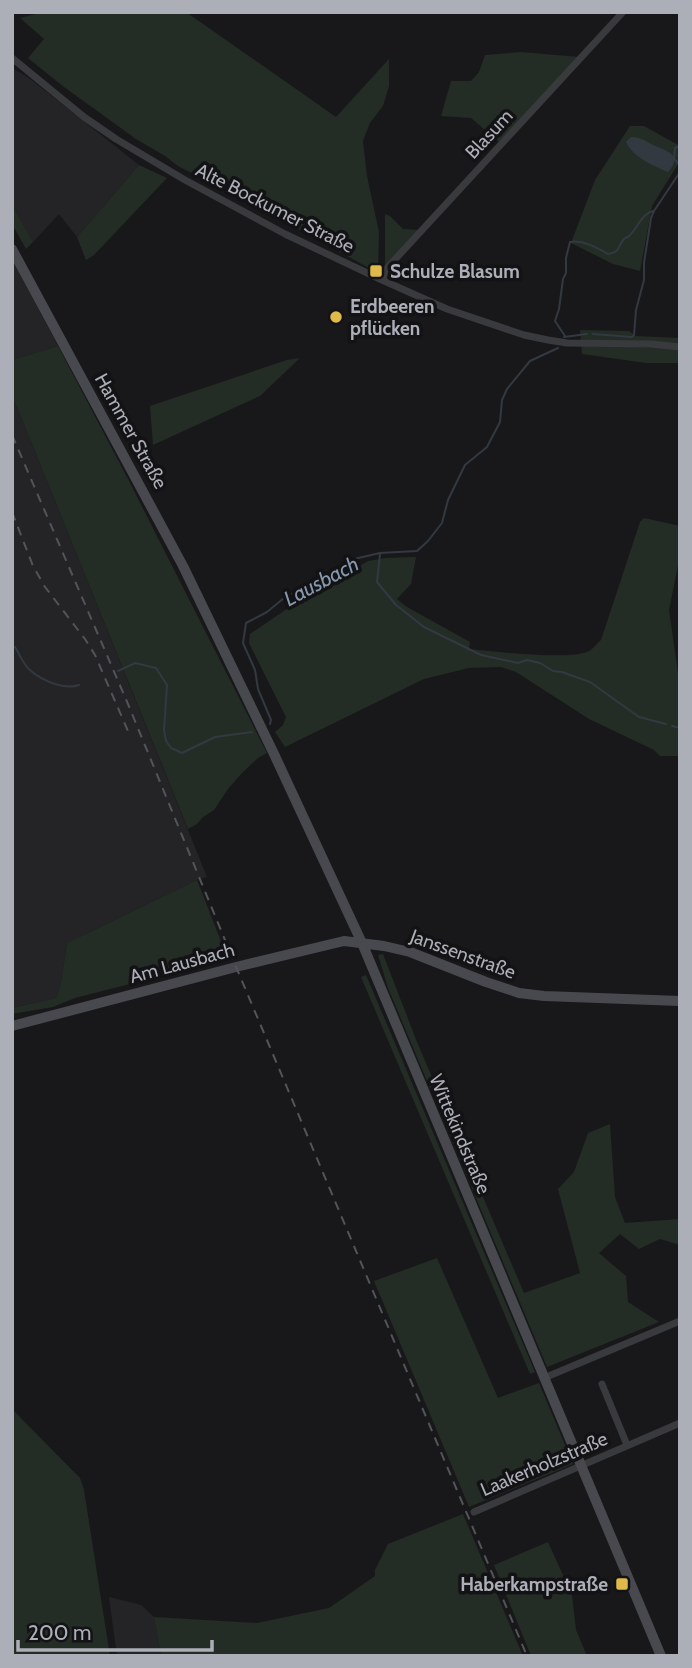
<svg xmlns="http://www.w3.org/2000/svg" width="692" height="1668" font-family="Cabin,sans-serif">
	<style>
		.built { fill: #242427 }
		.green { fill: #242c26 }
		.water { fill: #333941 }
		.lines { fill: none; stroke-linecap: round; stroke-linejoin: round }
		.stream { stroke: #333941; stroke-width: 2 }
		.street { stroke: #393a3e; stroke-width: 7 }
		.secondary { stroke: #48494e; stroke-width: 10 }
		.rail { stroke: #535459; stroke-width: 2; stroke-dasharray: 9 7; stroke-linecap: butt }
		.poi-dot { fill: #dfba4b; stroke: #131315; stroke-width: 2.5 }
		.labels { text-anchor: middle; dominant-baseline: central; stroke-width: 7; stroke-linejoin: round; paint-order: stroke }
		.street-label { font-size: 19px; fill: #acaeb8; stroke: #131315 }
		.poi-label { font-size: 19px; font-weight: bold; fill: #acaeb8; stroke: #131315; text-anchor: start }
		.water-label { font-size: 21px; font-style: italic; fill: #8799af; stroke: #131315 }
	</style>
	<rect width="100%" height="100%" fill="#18181a"/>
	<path class="built" d="M12 68 29 78 139 165 77 237 59 214 33 242 12 205Z
		M12 259 58 346 12 360Z
		M12 395 207 877 197 880 67 943 61 982 56 998 12 1008Z
		M109 1597 141 1605 154 1617 161 1656H117Z"/>
	<path class="green" d="M44 12H186L336 117 389 59V86L383 106 370 123 363 141 367 176 379 232 378 273 258 207 178 166 165 156 136 139 64 87 28 58 44 39 20 18Z
		M521 52 579 57 500 143 471 118 441 116 451 81H471L479 72 485 55Z
		M630 126H644L680 146V161L652 206 640 271 613 264 571 243 595 180Z
		M139 165 167 178 94 255 86 260 77 237Z
		M12 205 33 242 26 249 12 224Z
		M385 214 390 216 403 229 421 230 385 270Z
		M580 330 629 331 636 336 680 338V363H646L582 354Z
		M58 346 129 481 267 753 258 758 241 774 228 789 214 810 203 817 197 824 188 829 12 395V360Z
		M300 358 260 396 153 445 150 406 287 360Z
		M644 518 680 526V555L669 610 678 673V695L680 701V756H660L654 750 589 719 516 672 501 667 469 668 424 679 285 747 275 732 283 725 286 717 249 643 250 634 300 600 368 561 386 558 416 557 411 584 397 599 407 607 470 642 469 649C492 651 571 661 589 651 593 649 597 643 601 640L640 522Z
		M197 880 228 959 75 998 53 1007 12 1014V1008L56 998 61 982 67 943Z
		M383 954 417 1042 524 1293 580 1273 558 1189 574 1172 588 1133 610 1124 615 1197 625 1223 680 1219V1245L660 1239 639 1249 620 1234 599 1253 626 1276 628 1302 659 1322 547 1367 388 988 378 955Z
		M366 975 535 1372 530 1374 361 977Z
		M437 1258 498 1398 539 1383 573 1464 469 1507 374 1281Z
		M12 1409 80 1478 84 1490 110 1656H12Z
		M463 1514 523 1656H161L154 1617 257 1623 329 1608 375 1576V1570L388 1544Z
		M548 1542 572 1595 576 1630 587 1656H531L494 1565Z"/>
	<path class="water" d="M631 137C641 137 645 141 653 145 666 151 684 154 668 172 652 165 634 158 626 142Z"/>
	<g class="lines">
		<path class="stream" d="M680 146 675 148 674 159 680 165
			M593 334 632 337 634 335 636 310 644 280V263L651 218 654 211 680 172
			M565 336 555 321 559 309 563 279 566 273V258L570 242C581 239 598 248 608 254 622 251 616 248 624 239 625 238 628 237 629 236 638 228 641 214 653 211
			M564 337 587 334
			M380 554 377 582 396 605 424 627 481 655 518 663 527 660 540 663 553 671 562 672 590 682 639 717 666 724
			M12 647H15C20 655 24 666 31 671 43 681 64 690 79 685
			M118 671 135 663 156 668 167 685 164 730 166 741 171 748 182 753 215 737 252 732
			M270 724 271 720 258 689 255 670 243 643 246 623 267 612 284 598 354 559 380 553 417 551 428 541 442 523 448 500 465 465 487 447 500 422 502 400 507 389 530 361 558 348
			M672 726 680 728"/>
		<path class="street" d="M12 58 84 117 116 139 185 180 285 234 382 280 447 309 524 335 548 340 567 343 651 344 680 347
			M382 280 388 267 623 12
			M544 1378 680 1321
			M602 1384 627 1445
			M474 1512 680 1423"/>
		<path class="secondary" d="M12 249 183 566 274 754 362 943 661 1656
			M12 1026 236 967 344 941 384 946 410 952 486 982 519 993 544 996 680 1001"/>
		<path class="rail" d="M12 435 128 704 234 962 527 1656
			M12 512 33 566 45 587 85 639 95 655 128 731"/>
	</g>
	<g class="poi-dot">
		<rect x="369" y="264" width="14" height="14" rx="3.5"/>
		<circle cx="336" cy="317" r="7"/>
		<rect x="615" y="1577" width="14" height="14" rx="3.5"/>
	</g>
	<g class="labels">
		<g class="street-label">
			<text transform="translate(489 134) rotate(-47)">Blasum</text>
			<text transform="translate(275 208) rotate(27)">Alte Bockumer Straße</text>
			<text transform="translate(131 431) rotate(61)">Hammer Straße</text>
			<text transform="translate(463 954) rotate(20)">Janssenstraße</text>
			<text transform="translate(182 963) rotate(-15)">Am Lausbach</text>
			<text transform="translate(460 1134) rotate(67)">Wittekindstraße</text>
			<text transform="translate(544 1464) rotate(-23)">Laakerholzstraße</text>
		</g>
		<g class="poi-label">
			<text x="390" y="271">Schulze Blasum</text>
			<text x="350" y="306">Erdbeeren<tspan x="350" dy="22">pflücken</tspan></text>
			<text x="608" y="1584" text-anchor="end">Haberkampstraße</text>
		</g>
		<g class="water-label">
			<text transform="translate(321 581) rotate(-28)">Lausbach</text>
		</g>
	</g>
	<rect width="692" height="1668" fill="none" stroke="#acaeb8" stroke-width="28"/>
	<path d="M18 1640v10h194v-10" fill="none" stroke="#acaeb8" stroke-width="3.5"/>
	<text x="28" y="1640" font-size="21" fill="#acaeb8" stroke="#131315" stroke-width="5" paint-order="stroke">200 m</text>
</svg>
